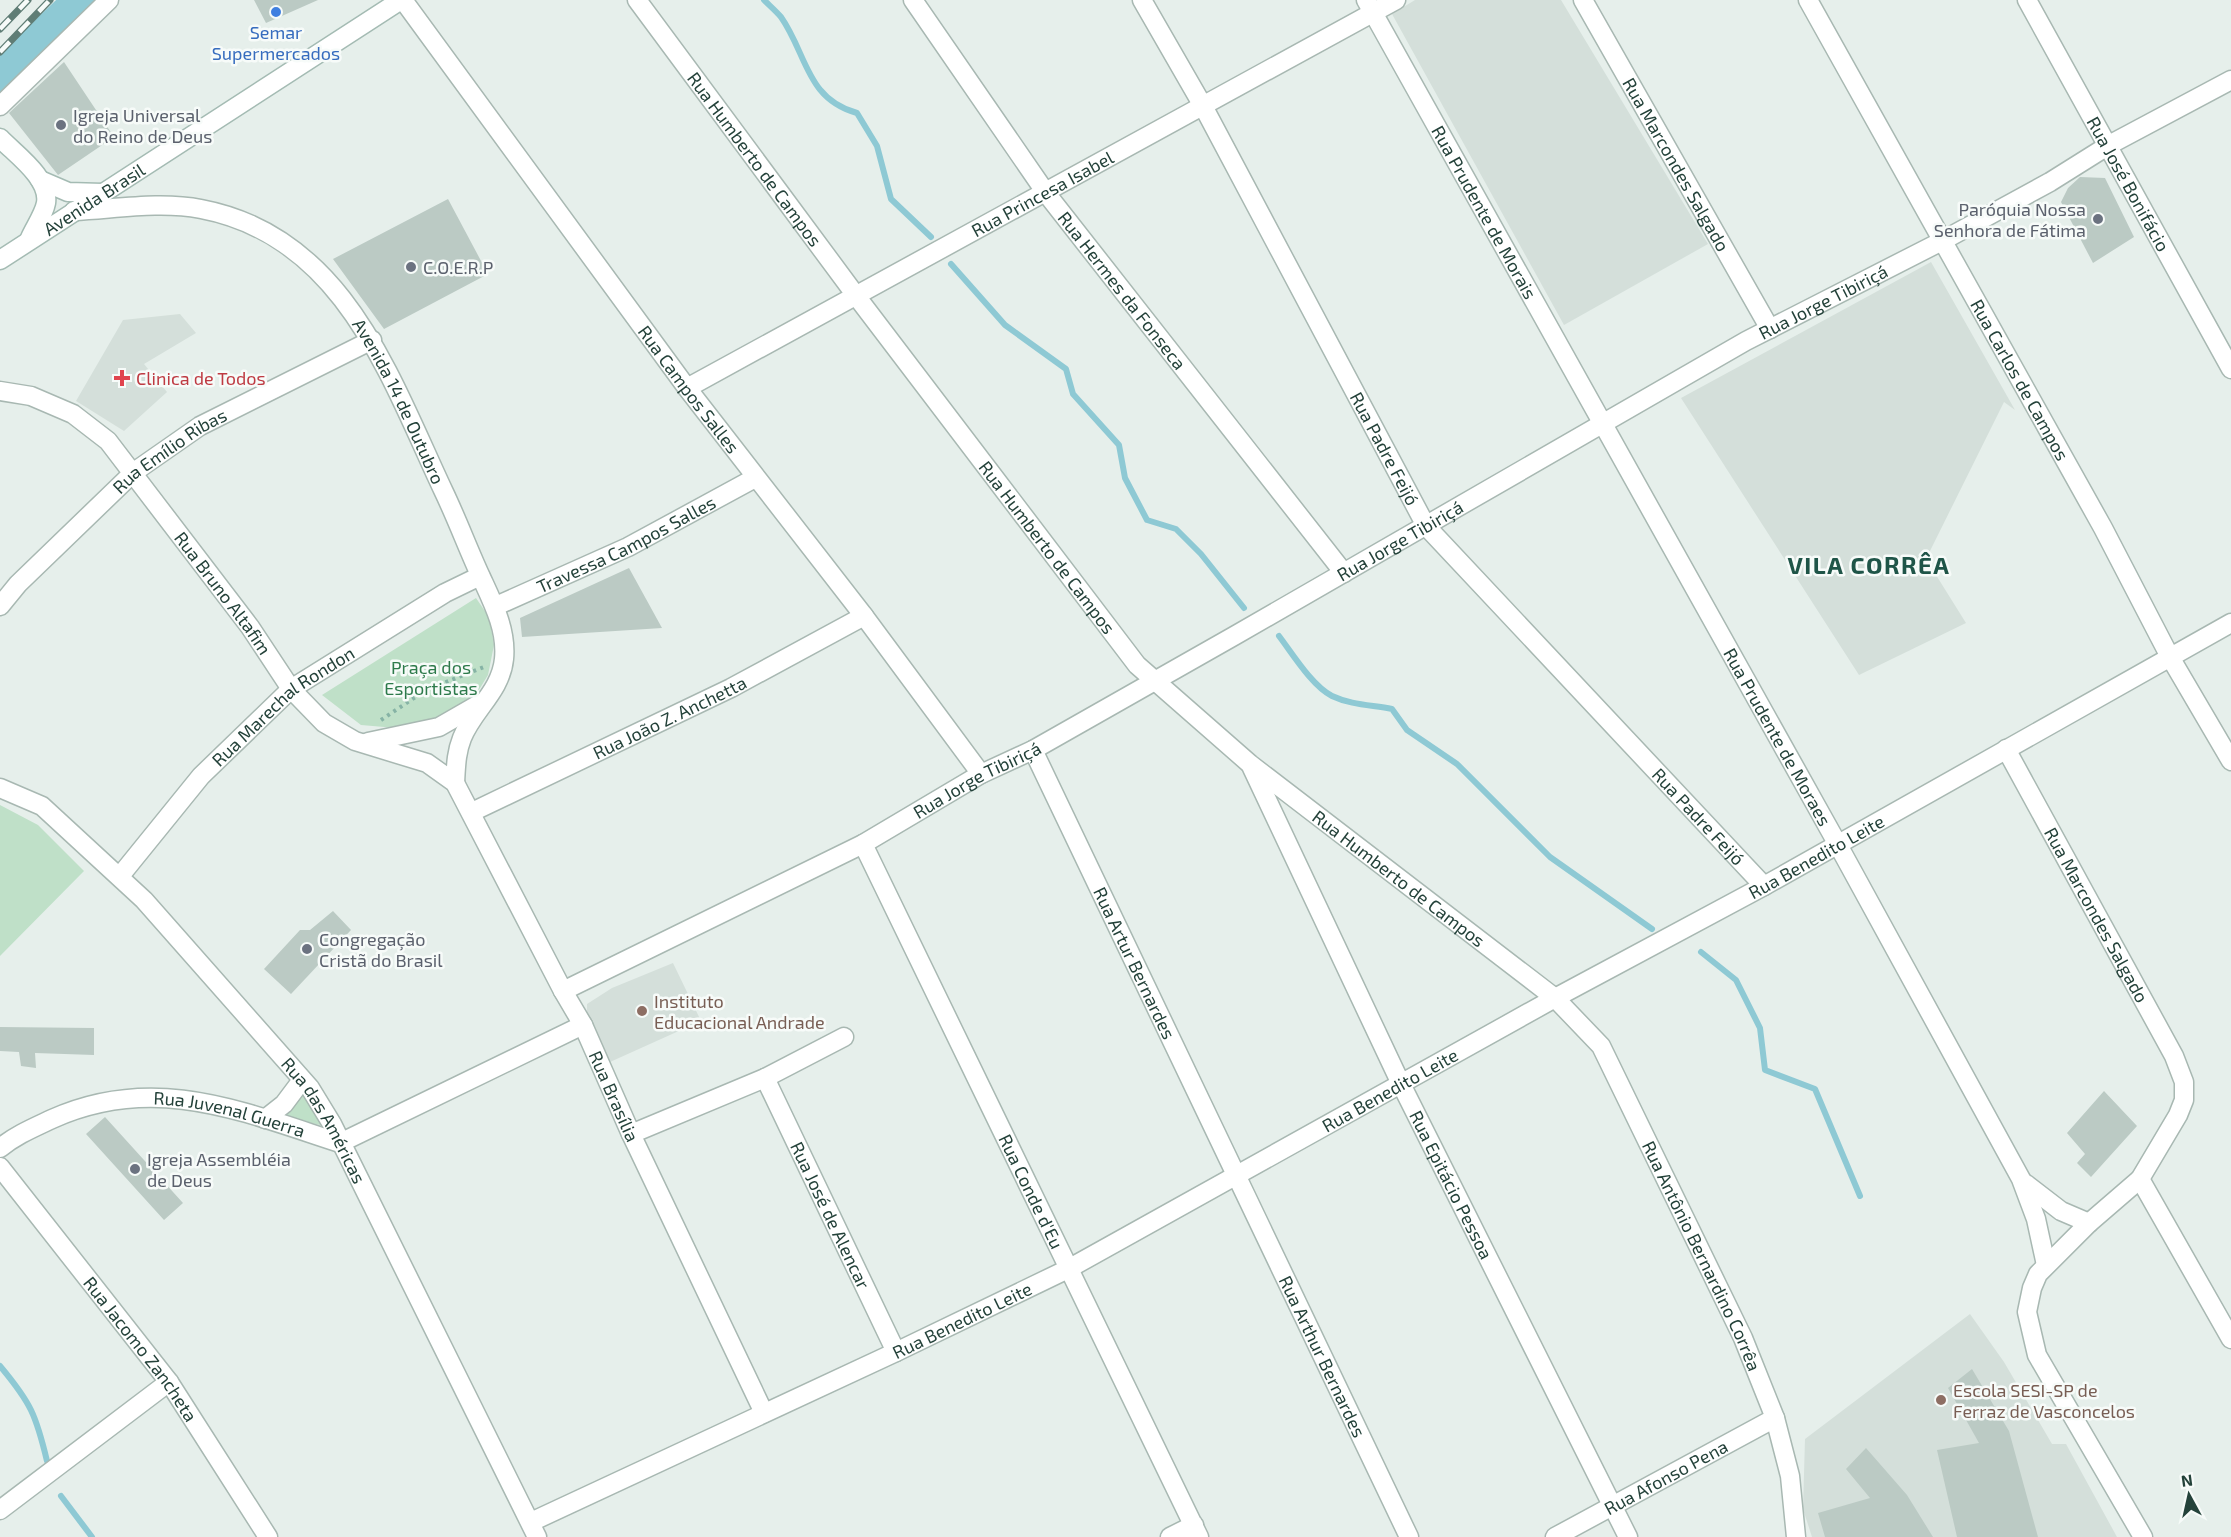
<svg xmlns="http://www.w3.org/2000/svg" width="2231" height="1537" font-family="'Exo 2',sans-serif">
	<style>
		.built { fill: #d4dfda }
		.green { fill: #bfe0c8 }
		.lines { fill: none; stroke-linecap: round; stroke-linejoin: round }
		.stream { stroke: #8ec9d4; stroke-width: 6 }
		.river { stroke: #8ec9d4; stroke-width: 34 }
		.building { fill: #bbcac4 }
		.minor-casing { stroke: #a8b8b2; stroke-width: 21 }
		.tertiary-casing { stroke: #a8b8b2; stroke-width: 21 }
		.secondary-casing { stroke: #a4bbb3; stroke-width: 21 }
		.path { stroke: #86b3a5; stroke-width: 4; stroke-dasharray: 3 4.5; stroke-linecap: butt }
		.minor { stroke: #fff; stroke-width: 18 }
		.tertiary { stroke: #fff; stroke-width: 18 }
		.secondary { stroke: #fff; stroke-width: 18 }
		.rail-casing { stroke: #5f7d75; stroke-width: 7 }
		.rail { stroke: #f7fbf9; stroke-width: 4.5; stroke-dasharray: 14; stroke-linecap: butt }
		.shop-dot { fill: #3f7fe0; stroke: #f7fbf9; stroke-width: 2 }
		.worship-dot { fill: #6b7280; stroke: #f7fbf9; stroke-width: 2 }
		.health-dot { fill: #e0444e; stroke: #f7fbf9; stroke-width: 2 }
		.education-dot { fill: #8d6e63; stroke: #f7fbf9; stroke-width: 2 }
		.labels { text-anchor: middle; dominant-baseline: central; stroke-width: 5; stroke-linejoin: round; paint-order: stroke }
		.shop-label { font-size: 18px; fill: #366cbe; stroke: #f7fbf9 }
		.worship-label { font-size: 18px; fill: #5b616d; stroke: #f7fbf9; text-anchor: start }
		.street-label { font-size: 18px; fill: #24423a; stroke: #f7fbf9 }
		.health-label { font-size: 18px; fill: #be3a42; stroke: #f7fbf9; text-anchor: start }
		.park-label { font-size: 18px; fill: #2d7a4b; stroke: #f7fbf9 }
		.education-label { font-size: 18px; fill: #785e54; stroke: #f7fbf9; text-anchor: start }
		.district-label { font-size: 24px; font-weight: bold; letter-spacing: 1.5px; fill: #1f5548; stroke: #f7fbf9 }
	</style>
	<rect width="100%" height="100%" fill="#e6efeb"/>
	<path class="built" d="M1415 0H1561L1708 244 1564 325 1392 14Z
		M1931 262 2015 410 2004 402 1926 559 1966 623 1859 675 1681 398Z
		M180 314 196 333 144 364 167 392 124 431 76 401 123 320Z
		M673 963 701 1021 610 1062 587 1018V1004L612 988Z
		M1970 1314 2004 1362 2052 1444H2066L2117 1537H1812L1803 1509 1805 1439Z"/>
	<path class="green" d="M476 598 489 617 494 645 488 675 474 698 444 721 396 728 361 725 322 695Z
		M0 805 38 825 84 871 0 956Z
		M302 1091 328 1127 280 1115Z"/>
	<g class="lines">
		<path class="stream" d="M764 0C769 5 776 11 781 17 807 54 806 99 857 113L877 146 891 199 931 237
			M951 264 1005 325 1066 369 1073 394 1119 445 1125 478 1147 520 1176 529 1201 554 1244 608
			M1279 636C1292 653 1312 686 1332 696 1351 705 1372 705 1392 709L1407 730 1457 764 1550 857 1652 929
			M1701 952 1736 980 1760 1028 1765 1070 1815 1089 1860 1196
			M0 1366C31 1403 36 1415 47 1461
			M61 1496 92 1537"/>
		<path class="river" d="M0 76 81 0"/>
	</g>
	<path class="building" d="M254 0H318L266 23Z
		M64 62 114 137 58 175 9 113Z
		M2080 177 2105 178 2134 237 2093 263 2061 202 2068 188Z
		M448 199 488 274 384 329 333 259Z
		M629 568 662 628 522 637 520 618Z
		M333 911 351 930 291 994 264 969 300 930H310Z
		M0 1027 94 1028V1055L35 1053 36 1068 21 1066 19 1052 0 1051Z
		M2104 1091 2137 1126 2091 1177 2077 1163 2085 1154 2067 1133Z
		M105 1117 183 1203 164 1220 86 1134Z
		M1972 1369 2009 1431 2038 1537H1957L1937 1450 1979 1443 1948 1388Z
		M1866 1448 1907 1495 1933 1537H1825L1818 1513 1870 1498 1846 1469Z"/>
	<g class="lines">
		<defs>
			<g id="minor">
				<path id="s1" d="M403 0 687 388 864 616 981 774"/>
				<path id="s2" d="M637 0 857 297 1137 665 1250 764 1555 998 1601 1046 1743 1338 1775 1418 1790 1476 1796 1537"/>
				<path id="s3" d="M913 0 1046 193 1344 573"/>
				<path id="s4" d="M1142 0 1203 106 1426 526 1764 886"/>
				<path id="s5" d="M1366 0 1837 843 2021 1179 2036 1219 2046 1265"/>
				<path id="s6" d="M1583 0 1770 329"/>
				<path id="s7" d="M1808 0 2103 528 2170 657 2231 761"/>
				<path id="s8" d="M2027 0 2231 369"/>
				<path id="s9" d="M74 211C116 209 160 201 201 209 343 236 389 375 443 490 457 519 468 549 481 577 493 603 507 630 504 659 501 691 473 710 462 738 456 753 456 767 455 783"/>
				<path id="s10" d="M687 388 1396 0"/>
				<path id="s11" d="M0 391 31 396 73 414 108 441 250 627 291 689 324 723 355 741 427 763 455 783 563 991 583 1025 631 1134 764 1413"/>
				<path id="s12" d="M0 606 18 584 134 472 200 426 372 340"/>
				<path id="s13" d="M496 606 628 547 755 478"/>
				<path d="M368 742 439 727 479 704"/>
				<path id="s14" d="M2006 749 2174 1056 2184 1082V1100L2178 1115 2140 1179 2089 1223 2038 1274 2032 1288 2027 1312 2037 1355 2143 1537"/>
				<path id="s15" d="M1033 750 1409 1537"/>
				<path id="s16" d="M1252 768 1401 1084 1628 1537"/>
				<path id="s17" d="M0 788 42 806 144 900 310 1088 332 1124 537 1537"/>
				<path id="s18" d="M472 812 731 688 864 616"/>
				<path id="s19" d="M863 844 1199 1537"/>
				<path id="s20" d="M120 876 201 776 291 689 445 593 480 576"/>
				<path id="s21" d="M563 991 863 844 981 774 1033 750 1234 636 1746 341 1942 241 2050 182 2109 145 2231 80"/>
				<path id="s22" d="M765 1078 896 1352"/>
				<path d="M265 1119 284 1104 302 1080"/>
				<path d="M631 1134 765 1078 844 1037"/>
				<path id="s23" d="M0 1148C16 1135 33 1128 52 1119 154 1073 241 1111 340 1143L583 1025"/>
				<path d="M2140 1179 2231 1339"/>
				<path d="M2026 1184 2061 1211 2089 1223"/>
				<path d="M0 1510 169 1382"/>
				<path id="s24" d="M531 1522 896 1352 1068 1269 1555 998 1764 886 2231 623"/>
				<path d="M1170 1537 1194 1525"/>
				<path id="s25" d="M1555 1537 1775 1418"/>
			</g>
			<g id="tertiary">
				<path d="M0 106 109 0"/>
				<path id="s26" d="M0 1167 169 1382 268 1537"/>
			</g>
			<g id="secondary">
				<path d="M0 138C15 154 50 178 46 203 44 214 35 227 30 238"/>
				<path d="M40 180 68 192 103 193"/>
				<path id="s27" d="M0 260 401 0"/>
			</g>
		</defs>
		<use href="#minor" class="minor-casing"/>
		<use href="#tertiary" class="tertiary-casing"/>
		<use href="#secondary" class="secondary-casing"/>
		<path class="path" d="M381 720 426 690 484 667"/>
		<use href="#minor" class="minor"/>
		<use href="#tertiary" class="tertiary"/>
		<use href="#secondary" class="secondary"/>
		<defs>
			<path id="rail" d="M0 29 28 0
				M0 52 50 0"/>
		</defs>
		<use href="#rail" class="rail-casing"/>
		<use href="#rail" class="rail"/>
	</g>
	<circle class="shop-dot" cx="276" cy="12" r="6"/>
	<g class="worship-dot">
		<circle cx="61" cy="125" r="6"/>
		<circle cx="2098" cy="219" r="6"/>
		<circle cx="411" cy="267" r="6"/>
		<circle cx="307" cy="949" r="6"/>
		<circle cx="135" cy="1169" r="6"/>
	</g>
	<path class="health-dot" d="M119 369h6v6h6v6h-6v6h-6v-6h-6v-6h6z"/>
	<g class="education-dot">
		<circle cx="642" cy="1011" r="6"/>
		<circle cx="1941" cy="1400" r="6"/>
	</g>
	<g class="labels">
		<g class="shop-label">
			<text x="276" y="32">Semar<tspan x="276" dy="21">Supermercados</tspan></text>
		</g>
		<g class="worship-label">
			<text x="73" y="115">Igreja Universal<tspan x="73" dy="21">do Reino de Deus</tspan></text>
			<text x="2086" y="209" text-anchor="end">Paróquia Nossa<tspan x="2086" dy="21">Senhora de Fátima</tspan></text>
			<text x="423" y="267">C.O.E.R.P</text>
			<text x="319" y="939">Congregação<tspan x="319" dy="21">Cristã do Brasil</tspan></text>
			<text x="147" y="1159">Igreja Assembléia<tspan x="147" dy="21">de Deus</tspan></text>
		</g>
		<g class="street-label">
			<text stroke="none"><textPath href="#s2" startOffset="198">Rua Humberto de Campos</textPath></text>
			<text stroke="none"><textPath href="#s6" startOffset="189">Rua Marcondes Salgado</textPath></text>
			<text stroke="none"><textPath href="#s8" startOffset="210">Rua José Bonifácio</textPath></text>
			<text stroke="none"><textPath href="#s10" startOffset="405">Rua Princesa Isabel</textPath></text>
			<text stroke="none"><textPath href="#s27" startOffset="112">Avenida Brasil</textPath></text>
			<text stroke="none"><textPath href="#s5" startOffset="243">Rua Prudente de Morais</textPath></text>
			<text stroke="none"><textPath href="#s3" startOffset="358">Rua Hermes da Fonseca</textPath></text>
			<text stroke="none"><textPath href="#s21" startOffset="1437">Rua Jorge Tibiriçá</textPath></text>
			<text stroke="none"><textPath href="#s7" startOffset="435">Rua Carlos de Campos</textPath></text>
			<text stroke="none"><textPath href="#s1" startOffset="483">Rua Campos Salles</textPath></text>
			<text stroke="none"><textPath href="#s9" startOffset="416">Avenida 14 de Outubro</textPath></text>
			<text stroke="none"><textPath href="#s4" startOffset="510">Rua Padre Feijó</textPath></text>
			<text stroke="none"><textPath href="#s12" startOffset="231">Rua Emílio Ribas</textPath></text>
			<text stroke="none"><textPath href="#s21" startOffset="951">Rua Jorge Tibiriçá</textPath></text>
			<text stroke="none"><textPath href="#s13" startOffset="144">Travessa Campos Salles</textPath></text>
			<text stroke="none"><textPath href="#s2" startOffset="684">Rua Humberto de Campos</textPath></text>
			<text stroke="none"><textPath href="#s11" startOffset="312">Rua Bruno Altafim</textPath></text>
			<text stroke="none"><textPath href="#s20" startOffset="237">Rua Marechal Rondon</textPath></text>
			<text stroke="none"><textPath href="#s18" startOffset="219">Rua João Z. Anchetta</textPath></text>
			<text stroke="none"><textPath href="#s5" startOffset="844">Rua Prudente de Moraes</textPath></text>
			<text stroke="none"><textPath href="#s21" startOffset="465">Rua Jorge Tibiriçá</textPath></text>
			<text stroke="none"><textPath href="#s4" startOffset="996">Rua Padre Feijó</textPath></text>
			<text stroke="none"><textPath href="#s24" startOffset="1448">Rua Benedito Leite</textPath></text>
			<text stroke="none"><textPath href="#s2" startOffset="1170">Rua Humberto de Campos</textPath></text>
			<text stroke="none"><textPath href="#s14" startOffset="189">Rua Marcondes Salgado</textPath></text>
			<text stroke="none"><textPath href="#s15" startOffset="236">Rua Artur Bernardes</textPath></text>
			<text stroke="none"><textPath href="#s24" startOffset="962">Rua Benedito Leite</textPath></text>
			<text stroke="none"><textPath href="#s11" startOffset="974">Rua Brasília</textPath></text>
			<text stroke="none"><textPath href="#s23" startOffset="242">Rua Juvenal Guerra</textPath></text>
			<text stroke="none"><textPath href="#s17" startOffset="470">Rua das Américas</textPath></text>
			<text stroke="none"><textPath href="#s16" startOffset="462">Rua Epitácio Pessoa</textPath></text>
			<text stroke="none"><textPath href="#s19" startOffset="386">Rua Conde d'Eu</textPath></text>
			<text stroke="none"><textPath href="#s22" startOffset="152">Rua José de Alencar</textPath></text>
			<text stroke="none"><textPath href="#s2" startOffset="1666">Rua Antônio Bernardino Corrêa</textPath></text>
			<text stroke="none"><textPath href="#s24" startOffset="476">Rua Benedito Leite</textPath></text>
			<text stroke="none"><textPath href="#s26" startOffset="230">Rua Jacomo Zancheta</textPath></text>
			<text stroke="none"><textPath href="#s15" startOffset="672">Rua Arthur Bernardes</textPath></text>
			<text stroke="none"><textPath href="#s25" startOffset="126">Rua Afonso Pena</textPath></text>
		</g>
		<g class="health-label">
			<text x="136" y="378">Clinica de Todos</text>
		</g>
		<g class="park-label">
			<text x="431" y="667">Praça dos<tspan x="431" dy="21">Esportistas</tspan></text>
		</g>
		<g class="education-label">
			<text x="654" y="1001">Instituto<tspan x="654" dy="21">Educacional Andrade</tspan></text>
			<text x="1953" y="1390">Escola SESI-SP de<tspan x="1953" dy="21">Ferraz de Vasconcelos</tspan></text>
		</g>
		<g class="district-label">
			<text x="1869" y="564">VILA CORRÊA</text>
		</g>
	</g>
	<g transform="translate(2189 1495) rotate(352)" stroke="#f7fbf9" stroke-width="4.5" paint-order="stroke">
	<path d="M0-4.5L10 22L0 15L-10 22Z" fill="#24423a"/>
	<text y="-9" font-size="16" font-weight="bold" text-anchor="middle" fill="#24423a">N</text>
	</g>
</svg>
